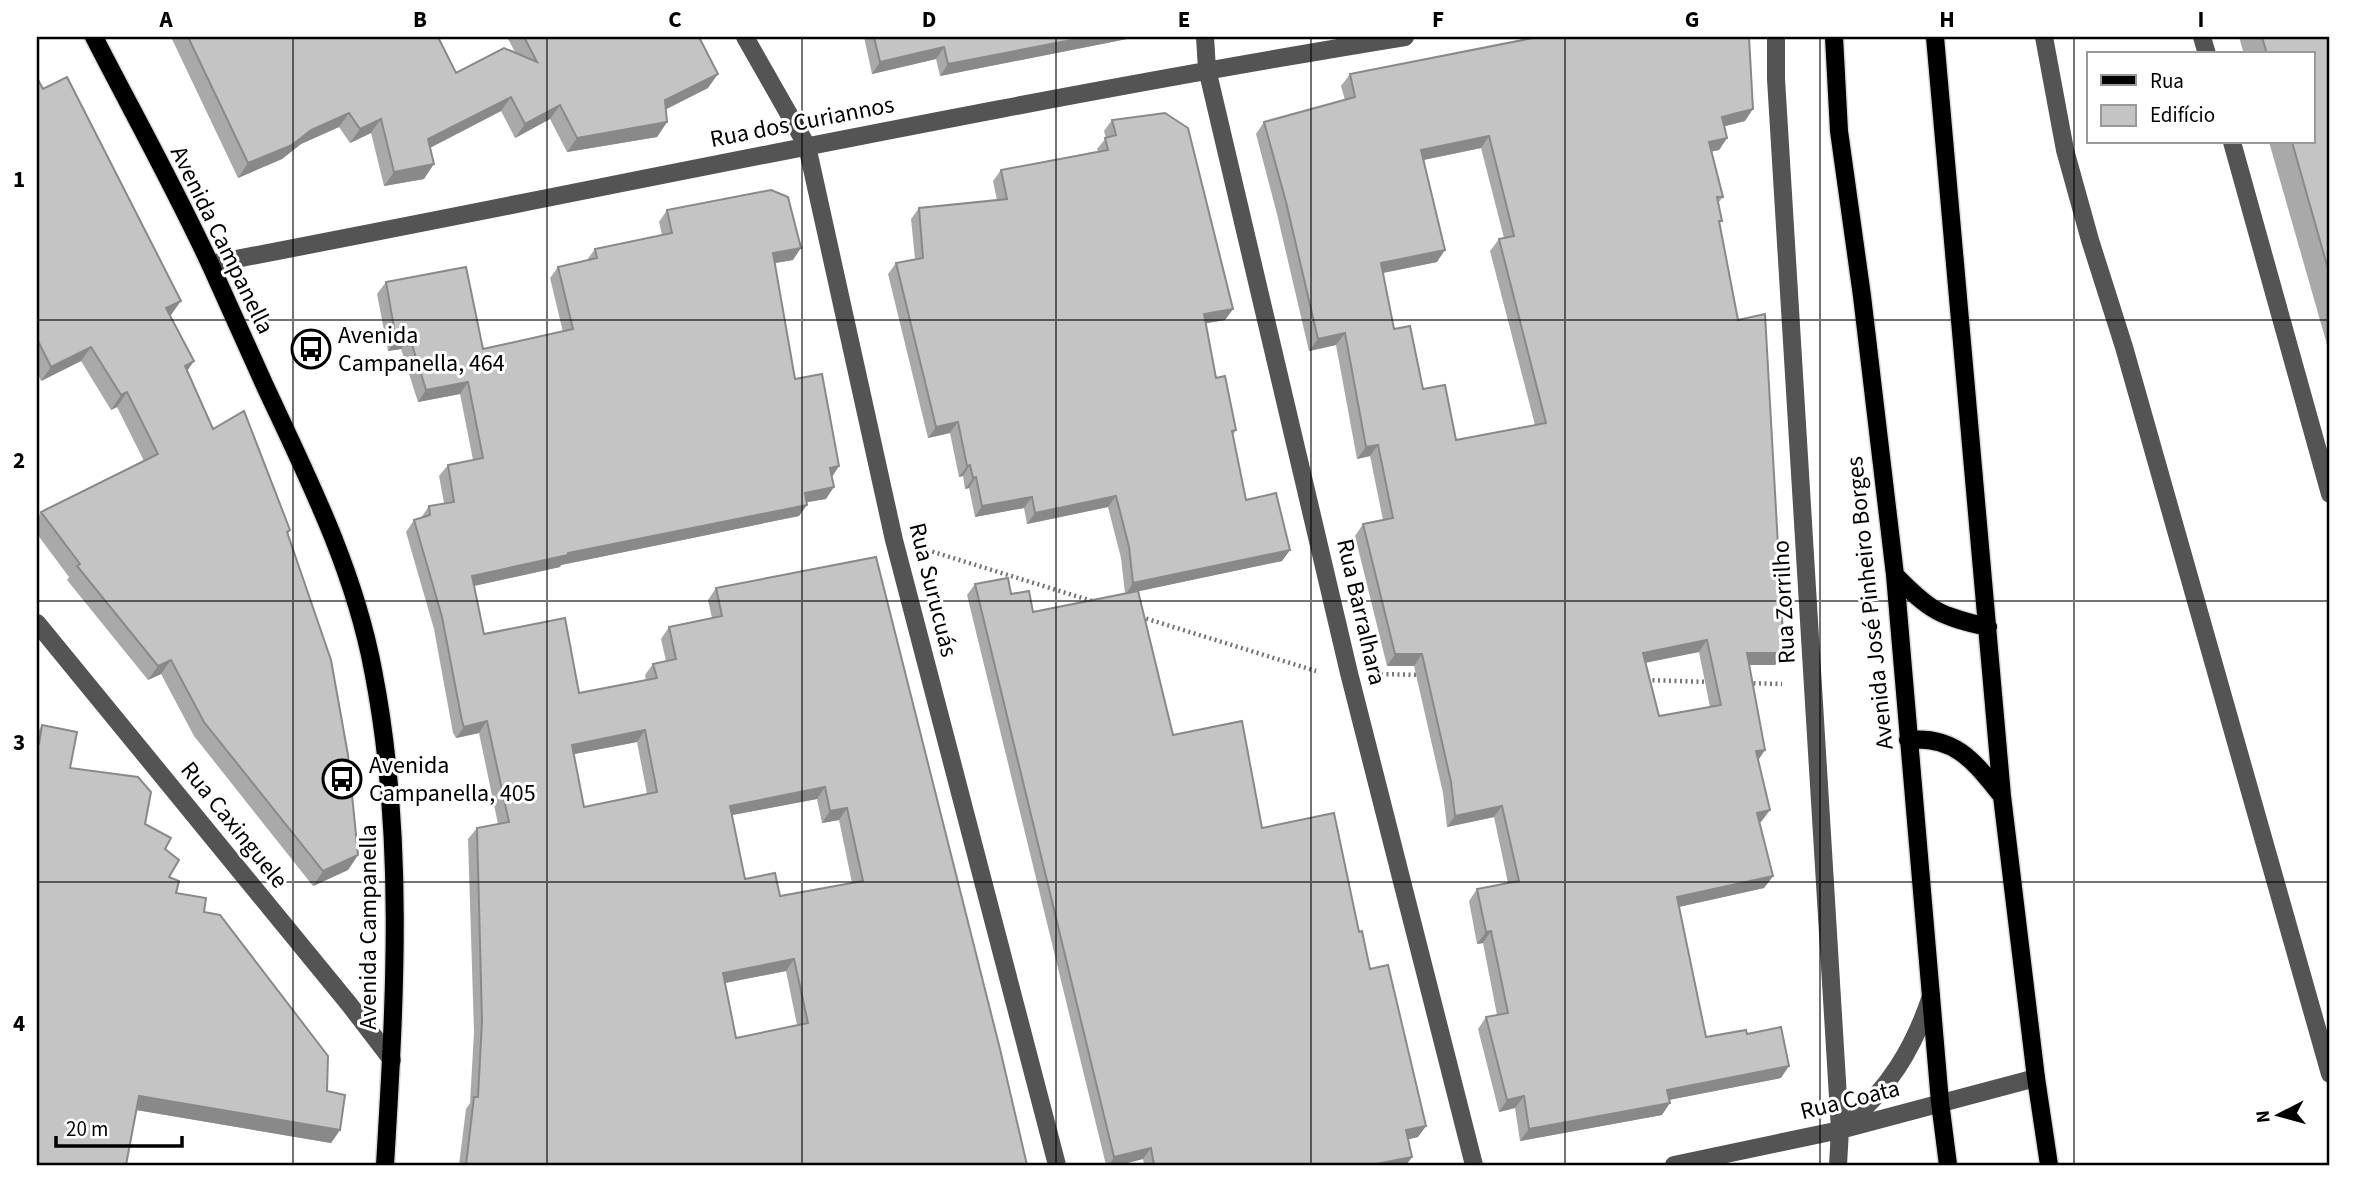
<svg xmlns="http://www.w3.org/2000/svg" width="2367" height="1202" font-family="'Source Sans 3',sans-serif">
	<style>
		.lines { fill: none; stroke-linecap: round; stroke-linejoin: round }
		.major-casing { stroke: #dbdbdb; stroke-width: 21 }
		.path { stroke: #767676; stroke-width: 4.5; stroke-dasharray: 2 3.5; stroke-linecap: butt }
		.minor { stroke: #545454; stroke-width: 18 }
		.major { stroke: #000; stroke-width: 18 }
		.wall { fill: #a9a9a9; fill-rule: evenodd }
		.shaded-wall { fill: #898989 }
		.building { fill: #c4c4c4; stroke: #898989; stroke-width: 2; fill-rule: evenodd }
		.grid { fill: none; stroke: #000; stroke-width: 2; stroke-opacity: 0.55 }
		.labels { text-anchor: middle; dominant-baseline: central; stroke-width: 6; stroke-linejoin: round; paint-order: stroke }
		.street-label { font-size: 24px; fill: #000; stroke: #fff }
		.poi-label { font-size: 24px; fill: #000; stroke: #fff; text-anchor: start }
		.neatline { fill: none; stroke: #000; stroke-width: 2.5 }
		.grid-label { font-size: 23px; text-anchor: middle; font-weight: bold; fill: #000 }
	</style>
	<rect width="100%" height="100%" fill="#fff"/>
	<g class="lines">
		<defs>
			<path id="major" d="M94 37C133 113 175 188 211 266 229 306 247 346 265 386 308 478 354 569 373 670 405 833 395 1001 385 1165
				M1834 37 1839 131 1862 296 1895 575 1940 1102 1948 1165
				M1935 37 2002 796 2036 1078 2049 1165
				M1895 575C1930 611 1939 616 1988 627
				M1908 740C1956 735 1975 763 2002 796"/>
		</defs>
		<use href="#major" class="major-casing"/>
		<path class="path" d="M927 550 1092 601
			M1141 617 1316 671
			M1381 674 1421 675
			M1647 680 1708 682
			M1748 683 1782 684"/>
		<path class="minor" d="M745 37 807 146 894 540 1057 1165
			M1205 37 1207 69 1349 673 1474 1165
			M1776 37V79L1840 1130 1838 1165
			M2044 37 2065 150 2090 240 2124 347 2330 1074
			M2202 37 2207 54
			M2232 142 2330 494
			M210 264C609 188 1005 102 1405 37
			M37 623 349 1004 392 1060
			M1846 1125C1888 1090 1914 1048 1931 996
			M1674 1165 1840 1130 2036 1078"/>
		<use href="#major" class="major"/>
	</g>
	<path class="wall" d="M171 37H438L456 73 515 52 507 37H699L708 88 665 109 667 122 657 137 567 152 550 119 515 138 501 111 430 148 424 179 384 186 371 133 350 143 339 127 301 144 282 159 238 178Z
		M864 37H1137L940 76 936 59 872 74Z
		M2239 37H2330V355L2269 142H2313V54H2244Z
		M1350 74 1745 121 1725 126 1727 138 1719 150 1712 151 1723 197 1718 203 1720 224 1784 653 1775 665H1749L1765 750 1758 759 1761 822H1760L1773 876 1764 888 1679 907 1706 1037 1747 1034 1781 1078 1669 1100 1662 1115 1520 1141 1515 1108 1499 1112 1478 1029 1486 1017 1497 1015 1483 943 1477 944 1469 901 1477 889 1508 883 1494 817 1447 827 1443 793 1414 666H1387L1355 536 1363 524 1383 520 1370 456 1357 459 1336 345 1309 351 1277 214 1256 134 1264 122 1345 100 1341 86ZM1481 148 1504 238 1499 239 1490 251 1535 425 1456 440 1423 389 1394 329 1383 273 1437 262 1424 160ZM1699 652 1710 707 1659 716 1646 662Z
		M37 78 171 315H170L194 361 187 371 213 429 290 530 288 534 358 855 348 870 313 886 194 736 161 674 148 680 67 580 69 577 37 534V519L41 512 144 461 117 407 111 410 81 361 41 381 37 372Z
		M1112 120 1233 309 1225 320 1206 323 1216 378 1236 430 1233 435 1246 500 1290 550 1282 561 1138 591 1173 735 1359 932 1370 969 1426 1126 1418 1137 1408 1139 1412 1157 1406 1165H1144L1143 1159 1119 1165H1106L967 595 975 584 1011 594 1033 612 1125 593 1121 558 1108 507 1027 524 1024 508 975 517 969 488 965 489 963 476 959 477 950 433 928 438 888 274 896 263 915 259 911 219 919 208 997 200 993 181 1001 170 1098 151 1097 149 1106 138 1104 131Z
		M667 210 793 260 774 263 795 379 839 466 832 477 826 499 806 502 799 516 561 565 560 567 474 586 484 634 579 693 646 680 645 675 653 664 666 661 661 639 669 627 712 618 708 600 716 588 876 557 1027 1165H459L466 1109 470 1103 474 1032 468 839 477 828 498 824 479 733 456 738 453 733 434 629 406 532 414 520 421 518 429 506 444 503 439 476 448 465 473 460 460 394 418 402 401 349 388 351 377 294 386 282 483 349 563 332 550 278 558 267 587 260 595 249 662 235 659 222ZM637 742 647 794 584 807 574 754ZM817 799 822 823 839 820 852 883 780 896 745 879 732 815ZM786 971 797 1025 736 1038 725 983Z
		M42 725 70 768 145 824 165 849 169 877 176 893 204 912 327 1091 340 1130 331 1143 137 1110 37 1165V733Z"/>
	<path class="shaded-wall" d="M1087 37H1137L940 76 948 64Z
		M944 47 936 59 872 74 880 62Z
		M718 74 708 88 655 115 665 100Z
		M511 97 501 111 418 154 428 139Z
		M560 105 550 119 515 138 525 124Z
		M1753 109 1745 121 1714 129 1722 117Z
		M349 113 339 127 301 144 282 159 238 178 248 163 311 130Z
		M381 119 371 133 350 143 360 129Z
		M667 122 657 137 567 152 577 138Z
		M1489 136 1481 148 1413 162 1421 150Z
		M1727 138 1719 150 1701 154 1709 142Z
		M434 164 424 179 384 186 394 172Z
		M801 248 793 260 764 265 773 253Z
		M1445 250 1437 262 1372 275 1381 263Z
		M181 301 171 315 156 322 166 308Z
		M1233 309 1225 320 1197 325 1204 314Z
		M1345 333 1336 345 1309 351 1318 339Z
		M410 338 401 349 388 351 396 339Z
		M91 347 81 361 41 381 51 367Z
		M194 361 184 375 185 366Z
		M468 382 460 394 418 402 426 390Z
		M127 392 117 407 111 410 121 395Z
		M958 422 950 433 928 438 936 427Z
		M1378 445 1370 456 1357 459 1366 447Z
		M970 465 963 476 959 477 967 466Z
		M839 466 831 478 830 468Z
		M976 477 969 488 965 489 973 478Z
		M834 487 826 499 797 504 805 493Z
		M1116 496 1108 507 1027 524 1035 513Z
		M1032 497 1024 508 975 517 982 506Z
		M807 505 799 516 561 565 560 567 464 588 472 576 568 553Z
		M1290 550 1282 561 1126 594 1133 583Z
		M1707 640 1699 652 1635 665 1643 653Z
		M1747 653H1784L1775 665H1738Z
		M1395 654H1422L1414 666H1387Z
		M171 660 161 674 148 680 158 666Z
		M487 721 479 733 456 738 464 727Z
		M645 730 637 742 564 756 572 745Z
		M1765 750 1757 762 1756 751Z
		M825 787 817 799 722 817 730 806Z
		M1502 806 1494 817 1447 827 1455 816Z
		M847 808 839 820 822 823 830 811Z
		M1770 810 1761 822 1749 824 1757 813Z
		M358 855 348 870 313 886 323 871Z
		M1773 876 1764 888 1669 909 1677 897Z
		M1491 931 1483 943 1477 944 1486 932Z
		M794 959 786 971 715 985 723 973Z
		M1789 1066 1781 1078 1658 1102 1667 1090Z
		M139 1096 340 1130 331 1143 130 1109Z
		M1524 1096 1515 1108 1499 1112 1507 1100Z
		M1670 1103 1662 1115 1520 1141 1529 1129Z
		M1426 1126 1418 1137 1398 1142 1406 1130Z
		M1151 1148 1143 1159 1119 1165H1109L1114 1157Z
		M1412 1157 1406 1165H1371Z"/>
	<path class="building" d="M188 37H438L456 73 504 48 537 62 524 37H699L718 74 665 100 667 122 577 138 560 105 525 124 511 97 428 139 434 164 394 172 381 119 360 129 349 113 311 130 292 145 248 163Z
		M874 37H1087L948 64 944 47 880 62Z
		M1538 37H1749L1753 109 1722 117 1727 138 1709 142 1723 197H1717L1722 221H1719L1738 320 1765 314 1784 653H1747L1765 750 1756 751 1770 810 1757 813 1773 876 1677 897 1706 1037 1746 1030 1747 1034 1781 1027 1789 1066 1667 1090 1670 1103 1529 1129 1524 1096 1507 1100 1486 1017 1508 1013 1491 931 1486 932 1477 889 1519 881 1502 806 1455 816 1451 782 1422 654H1395L1363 524 1393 518 1378 445 1366 447 1345 333 1318 339 1286 202 1264 122 1355 97 1350 74ZM1489 136 1514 236 1499 239 1546 423 1456 440 1445 385 1423 389 1410 326 1394 329 1381 263 1445 250 1421 150ZM1707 640 1721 705 1659 716 1643 653Z
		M2262 37H2330V276L2292 142H2313V54H2267Z
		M67 77 181 301 166 308 194 361 185 366 213 429 244 411 290 530 287 532 331 660 348 755 358 855 323 871 204 722 171 660 158 666 77 566 80 564 41 512 158 454 127 392 121 395 91 347 51 367 38 341 37 342V78L43 89Z
		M1165 113 1188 128 1233 309 1204 314 1216 378 1225 376 1236 430 1232 431 1246 500 1276 493 1290 550 1133 583 1129 547 1116 496 1035 513 1032 497 982 506 976 477 973 478 970 465 967 466 958 422 936 427 896 263 923 258 919 208 1007 199 1001 170 1108 150 1105 138 1116 135 1112 120Z
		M771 190 788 197 801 248 773 253 795 379 822 374 839 466 830 468 834 487 805 493 807 505 568 553V555L472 576 484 634 565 618 579 693 657 678 653 664 676 659 669 627 722 616 716 588 876 557 1000 1049 1027 1165H466L474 1097H478L482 1021 477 828 509 822 487 721 464 727 462 721 442 617 414 520 430 515 429 506 454 502 448 465 483 458 468 382 426 390 410 338 396 339 386 282 466 267 483 349 573 329 558 267 597 258 595 249 672 233 667 210ZM645 730 657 792 584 807 572 745ZM825 787 830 811 847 808 863 881 780 896 775 873 745 879 730 806ZM794 959 808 1023 736 1038 723 973Z
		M1008 578 1011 594 1029 591 1033 612 1138 591 1173 735 1242 721 1262 828 1334 813 1359 932 1362 931 1370 969 1388 965 1426 1126 1406 1130 1412 1157 1371 1165H1154L1151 1148 1114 1157 975 584Z
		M42 725 77 732 70 768 138 777 151 792 145 824 171 838 165 849 179 860 169 877 179 881 176 893 206 898 204 912 220 915 328 1056 327 1091 345 1095 340 1130 139 1096 126 1165H37V744H39Z"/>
	<path class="grid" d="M293 37V1165M547 37V1165M802 37V1165M1056 37V1165M1311 37V1165M1565 37V1165M1820 37V1165M2074 37V1165M37 320H2330M37 601H2330M37 882H2330"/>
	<defs>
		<symbol id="bus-ring" viewBox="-11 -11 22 22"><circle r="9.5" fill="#fff" stroke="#000" stroke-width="1.5"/><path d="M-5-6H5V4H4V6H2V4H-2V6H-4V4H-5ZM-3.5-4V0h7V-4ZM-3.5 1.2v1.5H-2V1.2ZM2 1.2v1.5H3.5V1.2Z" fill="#000"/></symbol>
	</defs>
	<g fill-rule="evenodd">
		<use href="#bus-ring" x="289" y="327" width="44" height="44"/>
		<use href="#bus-ring" x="320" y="757" width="44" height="44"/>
	</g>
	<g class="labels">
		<g class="street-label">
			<text transform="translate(802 122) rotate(-11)">Rua dos Curiannos</text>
			<text transform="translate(222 240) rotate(64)">Avenida Campanella</text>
			<text transform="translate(933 590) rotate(76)">Rua Surucuás</text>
			<text transform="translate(1784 602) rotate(-93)">Rua Zorrilho</text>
			<text transform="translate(1870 603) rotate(-96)">Avenida José Pinheiro Borges</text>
			<text transform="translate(1361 612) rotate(77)">Rua Barralhara</text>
			<text transform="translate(234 825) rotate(51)">Rua Caxinguele</text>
			<text transform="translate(368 927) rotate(-90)">Avenida Campanella</text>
			<text transform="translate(1850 1100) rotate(-14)">Rua Coata</text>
		</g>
		<g class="poi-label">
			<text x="338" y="335">Avenida<tspan x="338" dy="28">Campanella, 464</tspan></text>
			<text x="369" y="765">Avenida<tspan x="369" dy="28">Campanella, 405</tspan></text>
		</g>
	</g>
	<rect width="2367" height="1202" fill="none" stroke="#ffffff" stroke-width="77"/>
	<rect x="2087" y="52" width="228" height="91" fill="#ffffff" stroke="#999999" stroke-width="2"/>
	<rect x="2101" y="75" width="35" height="10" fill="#000000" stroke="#999999" stroke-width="2"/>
	<text x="2150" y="88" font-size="21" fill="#000000">Rua</text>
	<rect x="2101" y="105" width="35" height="21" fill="#c4c4c4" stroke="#999999" stroke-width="2"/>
	<text x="2150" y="122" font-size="21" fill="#000000">Edifício</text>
	<g transform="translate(2279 1115) rotate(264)" stroke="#ffffff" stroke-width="5" paint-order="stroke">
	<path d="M0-5L12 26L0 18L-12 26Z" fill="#000000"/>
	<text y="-10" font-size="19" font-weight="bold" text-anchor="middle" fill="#000000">N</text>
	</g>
	<path d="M56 1136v10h126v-10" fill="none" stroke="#000000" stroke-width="3.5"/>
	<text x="66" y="1136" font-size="21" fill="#000000" stroke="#ffffff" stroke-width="5" paint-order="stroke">20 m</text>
	<rect x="38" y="38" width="2290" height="1126" class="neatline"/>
	<g class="grid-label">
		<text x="166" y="27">A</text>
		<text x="420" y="27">B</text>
		<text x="675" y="27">C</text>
		<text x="929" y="27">D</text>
		<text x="1184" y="27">E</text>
		<text x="1438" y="27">F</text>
		<text x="1692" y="27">G</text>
		<text x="1947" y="27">H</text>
		<text x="2201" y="27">I</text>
		<text x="19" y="187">1</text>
		<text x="19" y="468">2</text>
		<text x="19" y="750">3</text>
		<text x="19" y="1031">4</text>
	</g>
</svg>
